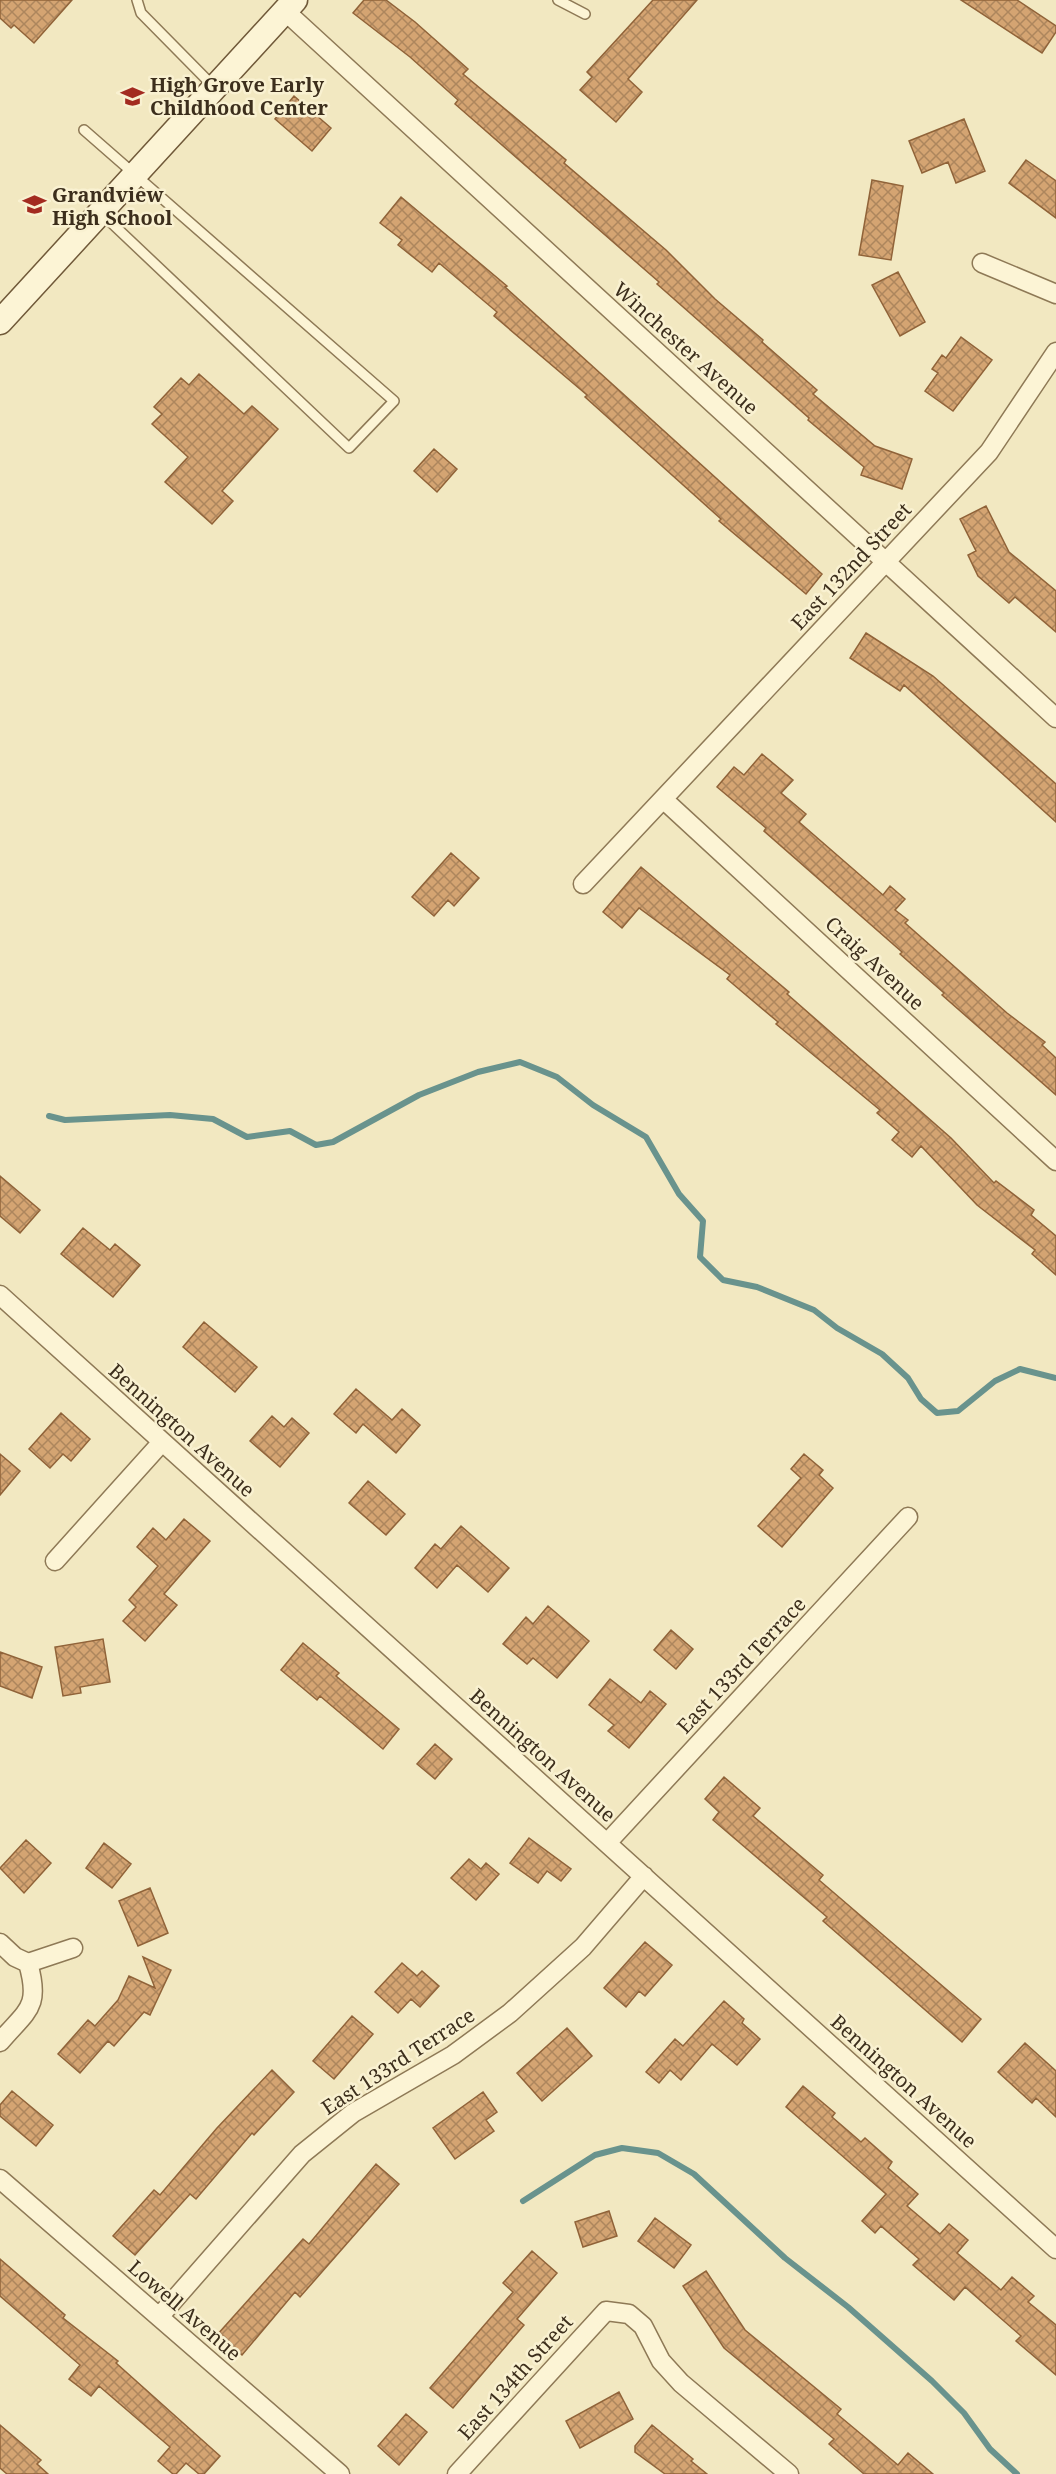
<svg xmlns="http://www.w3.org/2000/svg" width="1056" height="2474" font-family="'Noto Serif',serif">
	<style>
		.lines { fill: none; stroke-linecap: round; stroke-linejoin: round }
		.stream { stroke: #69938d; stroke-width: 6 }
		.building { fill: url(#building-cross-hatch); stroke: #906339; stroke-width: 1.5 }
		.service-casing { stroke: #8e7956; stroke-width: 12 }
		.minor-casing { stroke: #8e7956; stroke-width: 21 }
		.secondary-casing { stroke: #705939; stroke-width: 27 }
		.service { stroke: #fcf4d5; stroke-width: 9 }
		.minor { stroke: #fcf4d5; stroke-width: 18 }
		.secondary { stroke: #fcf4d5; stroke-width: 24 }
		.labels { text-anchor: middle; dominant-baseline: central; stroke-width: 5; stroke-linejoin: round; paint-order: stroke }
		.poi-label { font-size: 20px; font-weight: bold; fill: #3c2e1c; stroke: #f9f1d1; text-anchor: start }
		.street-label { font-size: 20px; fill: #3c2e1c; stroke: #f9f1d1 }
	</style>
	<defs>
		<pattern id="building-cross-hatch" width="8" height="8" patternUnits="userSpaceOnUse" patternTransform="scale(1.5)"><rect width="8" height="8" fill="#d4a472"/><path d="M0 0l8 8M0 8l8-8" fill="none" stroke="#ad865d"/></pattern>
	</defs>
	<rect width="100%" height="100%" fill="#f2e8c1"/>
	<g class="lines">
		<path class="stream" d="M49 1116 65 1120 170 1115 213 1119 247 1137 290 1131 316 1145 333 1142 419 1095 478 1072 520 1062 557 1077 593 1105 646 1137 679 1194 703 1221 700 1257 723 1280 757 1287 814 1310 837 1328 882 1354 908 1378 921 1399 937 1413 958 1411 995 1381 1020 1369 1056 1378
			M523 2201 595 2155 622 2148 658 2153 694 2174 785 2258 848 2307 932 2381 964 2413 990 2449 1017 2474"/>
	</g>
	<path class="building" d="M0 0H72L34 43 14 25 11 28 0 18Z
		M364 0H386L415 22 468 69 463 74 566 160 564 163 666 250 715 299 763 340 762 342 817 390 813 394 875 446 912 459 902 489 861 475 864 467 808 420 809 418 657 284 659 282 455 104 458 100 410 57 353 13Z
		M653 0H697L628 79 642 92 616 122 580 90 592 77 587 72Z
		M961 0H1017L1056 26V32L1042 53Z
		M294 96 331 128 312 151 275 119Z
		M964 119 985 171 956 183 948 162 922 173 909 141Z
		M1026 160 1056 181V218L1009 183Z
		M872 180 903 186 891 260 859 255Z
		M401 197 507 286 505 287 822 574 806 594 719 521 721 519 585 397 587 395 494 316 497 312 439 263 432 272 398 245 402 240 380 223Z
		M898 272 925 322 900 336 872 285Z
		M961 337 992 360 953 411 925 391 938 373 932 369 942 355 946 358Z
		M199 374 244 414 252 406 278 429 222 491 233 501 212 524 165 482 188 457 152 424 162 414 154 407 181 378 189 385Z
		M434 449 457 469 437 492 414 471Z
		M986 506 1009 552 1056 591V632L1015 597 1009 603 978 576 968 555 976 551 960 519Z
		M866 633 933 676 1056 784V822L904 685 900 691 850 658Z
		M762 754 793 780 781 793 806 814 799 822 883 895 890 886 905 899 895 910 908 920 905 923 1007 1013 1045 1042 1042 1045 1056 1058V1095L942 995 944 993 900 954 902 952 764 831 766 828 717 787 734 767 744 775Z
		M451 853 479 878 454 906 448 900 434 916 412 897Z
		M641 867 789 992 787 994 951 1138 994 1183 996 1181 1034 1210 1031 1215 1056 1236V1275L1032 1254 1035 1250 977 1205 921 1146 912 1157 892 1140 899 1132 877 1113 880 1110 776 1024 778 1022 727 979 730 975 639 908 622 928 603 912Z
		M0 1176 40 1210 20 1233 0 1216Z
		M83 1228 110 1250 115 1244 140 1265 113 1297 61 1254Z
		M204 1322 257 1367 235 1392 183 1347Z
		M356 1389 392 1420 402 1409 420 1425 396 1453 363 1424 356 1433 334 1414Z
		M61 1413 90 1439 71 1461 63 1454 50 1468 29 1449Z
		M272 1416 284 1427 292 1418 309 1433 280 1467 250 1441Z
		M0 1454 20 1471 0 1495Z
		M804 1454 823 1470 819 1475 833 1488 782 1547 758 1526 801 1478 791 1469Z
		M368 1481 405 1514 386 1535 349 1503Z
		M184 1519 210 1541 164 1594 177 1605 145 1641 123 1621 136 1607 129 1600 158 1566 137 1547 153 1528 166 1540Z
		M461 1526 509 1568 488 1592 457 1565 437 1588 415 1568 435 1544 441 1549Z
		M548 1606 589 1641 557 1678 533 1658 527 1664 503 1644 526 1617 533 1624Z
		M671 1630 693 1649 676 1669 654 1650Z
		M103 1639 110 1682 80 1687 81 1693 63 1696 55 1647Z
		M303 1643 339 1673 336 1676 399 1729 383 1749 320 1696 317 1700 281 1670Z
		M0 1652 42 1667 32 1698 0 1686Z
		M610 1679 641 1703 650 1691 666 1704 629 1748 608 1731 614 1725 589 1705Z
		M435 1744 452 1759 435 1779 417 1764Z
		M724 1777 760 1808 753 1816 823 1875 819 1880 981 2019 962 2042 823 1921 827 1917 713 1820 719 1812 705 1799Z
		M529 1838 571 1869 561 1881 547 1871 538 1883 510 1863Z
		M26 1840 51 1863 24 1893 0 1868Z
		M104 1843 131 1864 112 1888 86 1868Z
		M469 1859 481 1869 486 1863 499 1874 476 1900 451 1878Z
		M150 1888 168 1933 138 1946 119 1901Z
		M645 1942 672 1965 645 1996 639 1991 626 2007 604 1988Z
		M143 1957 171 1970 150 2015 144 2012 114 2046 108 2041 80 2073 58 2054 88 2020 95 2026 118 2000 129 1976 155 1988Z
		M402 1963 417 1976 422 1971 439 1986 420 2007 411 1999 398 2013 375 1992Z
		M724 2001 744 2019 742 2023 760 2039 737 2065 712 2044 681 2080 670 2070 659 2083 646 2072 675 2039 683 2046Z
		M352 2016 373 2034 334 2079 313 2061Z
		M567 2028 592 2056 542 2101 517 2073Z
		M1025 2043 1056 2071V2117L1036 2098 1032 2103 998 2072Z
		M272 2070 294 2092 254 2135 252 2133 196 2199 190 2194 135 2255 113 2236 154 2190 160 2195 217 2128Z
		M803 2086 835 2113 832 2117 861 2142 865 2138 892 2162 888 2168 918 2194 907 2206 940 2234 949 2224 968 2240 957 2253 1001 2290 1012 2277 1034 2296 1028 2302 1056 2325V2375L1016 2341 1021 2336 965 2287 954 2300 913 2265 919 2259 881 2226 875 2233 862 2221 886 2194 786 2107Z
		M12 2091 53 2125 36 2146 0 2116V2105Z
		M483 2092 497 2112 486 2120 494 2131 455 2159 433 2128Z
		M376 2164 399 2184 300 2297 295 2292 242 2355 217 2335 303 2239 309 2244Z
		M609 2211 617 2236 583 2247 575 2222Z
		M655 2218 691 2245 674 2268 638 2241Z
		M532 2251 557 2273 517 2319 524 2325 453 2408 430 2388 513 2292 503 2283Z
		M0 2259 65 2315 63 2318 118 2361 116 2363 220 2456 204 2474H199L186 2463 176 2474H173L158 2461 170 2447 99 2386 91 2396 69 2379 80 2365 0 2296Z
		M706 2271 745 2330 841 2409 837 2414 898 2465 908 2453 933 2474H864L829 2444 834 2439 724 2348 683 2286Z
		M619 2392 633 2419 580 2448 566 2421Z
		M406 2414 427 2432 399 2465 378 2446Z
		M0 2425 41 2460 37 2464 48 2474H7L0 2468Z
		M652 2425 693 2459 691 2461 707 2474H665L635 2452V2446Z"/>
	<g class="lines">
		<defs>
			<path id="service" d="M137 0 141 13 214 87
				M558 0 585 14
				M84 130 394 401 349 448 101 213"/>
			<path id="minor" d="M285 11 1056 718
				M982 263 1056 294
				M663 799 1056 1161
				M583 884 989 452 1056 352
				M0 1295 1056 2249
				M55 1561 162 1442
				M607 1843 908 1517
				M0 1943 15 1957 28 1963
				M28 1963 73 1948
				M0 2042C27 2010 41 2008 28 1963
				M0 2179 340 2474
				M159 2317 302 2154 353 2113 453 2055 510 2013 583 1947 644 1876
				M457 2474 606 2311 629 2314 643 2326 661 2361 681 2383 789 2474"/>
			<path id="secondary" d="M0 322 295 0"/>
		</defs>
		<use href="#service" class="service-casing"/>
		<use href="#minor" class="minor-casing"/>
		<use href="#secondary" class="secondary-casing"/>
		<use href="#service" class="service"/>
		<use href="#minor" class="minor"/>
		<use href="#secondary" class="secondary"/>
	</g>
	<defs>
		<symbol id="school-bare" viewBox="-9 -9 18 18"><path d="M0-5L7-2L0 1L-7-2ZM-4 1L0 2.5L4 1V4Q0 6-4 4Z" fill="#a32b20" stroke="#f9f1d1" stroke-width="2.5" paint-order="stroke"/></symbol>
	</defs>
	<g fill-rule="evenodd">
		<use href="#school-bare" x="116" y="80" width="33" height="33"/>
		<use href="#school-bare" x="18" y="188" width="33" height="33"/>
	</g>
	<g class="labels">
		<g class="poi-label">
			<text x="150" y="84">High Grove Early<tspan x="150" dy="23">Childhood Center</tspan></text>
			<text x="52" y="194">Grandview<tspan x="52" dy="23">High School</tspan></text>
		</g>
		<g class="street-label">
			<text transform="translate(686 348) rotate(42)">Winchester Avenue</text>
			<text transform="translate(851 566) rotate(-47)">East 132nd Street</text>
			<text transform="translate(875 963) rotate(43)">Craig Avenue</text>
			<text transform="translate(182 1430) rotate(42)">Bennington Avenue</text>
			<text transform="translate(741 1665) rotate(-47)">East 133rd Terrace</text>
			<text transform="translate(543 1755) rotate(42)">Bennington Avenue</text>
			<text transform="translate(398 2061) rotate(-33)">East 133rd Terrace</text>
			<text transform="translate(904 2081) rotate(42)">Bennington Avenue</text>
			<text transform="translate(185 2310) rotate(41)">Lowell Avenue</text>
			<text transform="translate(515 2377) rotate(-48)">East 134th Street</text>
		</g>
	</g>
</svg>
